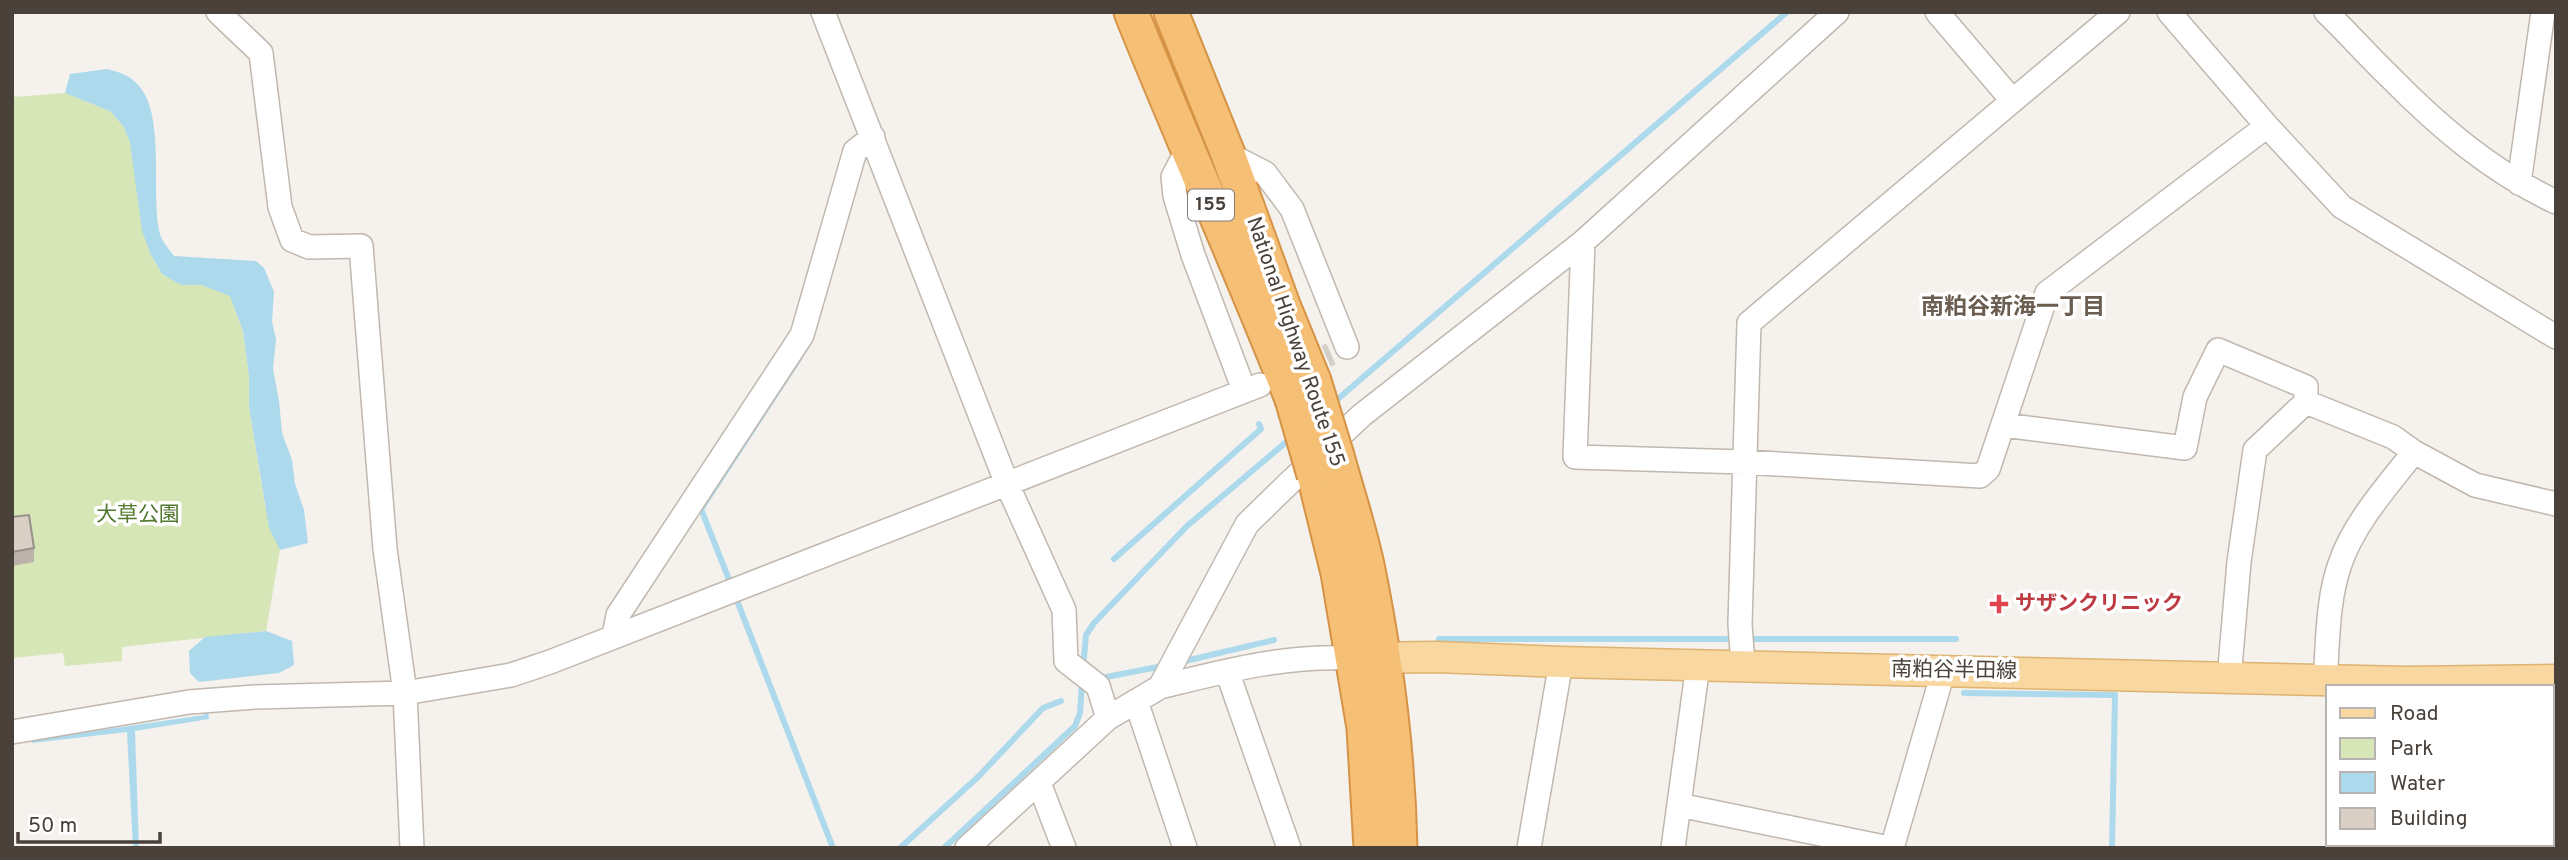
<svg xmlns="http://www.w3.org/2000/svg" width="2568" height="860" font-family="Overpass,'Noto Sans JP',sans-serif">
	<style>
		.green { fill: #d6e6b7 }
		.water { fill: #add9ed }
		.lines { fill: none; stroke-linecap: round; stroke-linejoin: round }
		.stream { stroke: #add9ed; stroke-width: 6 }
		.minor-tunnel { stroke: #d3cec8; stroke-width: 23; stroke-dasharray: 23 11; stroke-linecap: butt }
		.minor-casing { stroke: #c0b8af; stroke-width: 26 }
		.major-casing { stroke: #ddb371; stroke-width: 33 }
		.highway-casing { stroke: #d59346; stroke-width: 37 }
		.minor { stroke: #fff; stroke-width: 23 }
		.major { stroke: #f8d7a1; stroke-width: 30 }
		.highway { stroke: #f5bf76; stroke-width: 33 }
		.highway-bridge-casing { stroke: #d59346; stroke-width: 37; stroke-linecap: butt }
		.highway-bridge { stroke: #f5bf76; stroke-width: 33 }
		.wall { fill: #bbb2a9 }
		.building { fill: #d9cfc5; stroke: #98918a; stroke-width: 2 }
		.health-dot { fill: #e0444e; stroke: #fff; stroke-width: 2.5 }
		.labels { text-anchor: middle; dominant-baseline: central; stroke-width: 7; stroke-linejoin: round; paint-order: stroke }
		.shield { fill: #fff; stroke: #807a75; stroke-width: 2 }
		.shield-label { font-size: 19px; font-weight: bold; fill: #49413a }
		.street-label { font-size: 21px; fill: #49413a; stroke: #fff }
		.park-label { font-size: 21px; fill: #52782f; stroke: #fff }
		.health-label { font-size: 21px; font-weight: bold; fill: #be3a42; stroke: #fff; text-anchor: start }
		.neighbourhood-label { font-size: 23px; font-weight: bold; fill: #6b5e51; stroke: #fff }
	</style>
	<rect width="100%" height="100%" fill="#f5f1ec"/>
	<path class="green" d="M12 91 15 97 65 93 86 101 110 111 124 127 130 143 151 255 162 274 181 285H201L230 295 243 331 249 376V407L265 506 279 537 280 550 266 631 122 647V661L65 666 63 653 12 658Z"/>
	<path class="water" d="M107 69C119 72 130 75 139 86 166 117 150 194 160 234 162 242 170 250 174 256L256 261 264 268 274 292 272 322 276 339 273 369 279 401 282 433 292 460 295 484 304 510 308 543 280 550 269 528 249 407V376L243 331 230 296 201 285H181L162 274 151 255 142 231 130 143 124 127 110 111 65 93 70 74Z
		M266 631 292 641 294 665 279 673 199 682 190 673 189 651 205 637Z
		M203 709H208L209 719 135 731 139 848H133L127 732 32 743V740L204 715Z"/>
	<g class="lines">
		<path class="stream" d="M1332 404 1787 12
			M1114 559 1261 429 1259 424
			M730 582 701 509 800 357
			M736 598 833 848
			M1439 639H1956
			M1181 662 1274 640
			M1083 668 1086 635 1094 623 1187 526 1291 438
			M1106 677 1163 666
			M1964 693 2115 695 2112 848
			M900 848 979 776 1043 708 1061 701
			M944 848 1075 726 1080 713 1082 682"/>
		<path class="minor-tunnel" d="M1295 370 1331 354"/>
		<defs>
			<path id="minor" d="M218 12 261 53 280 207 292 240 309 247 361 246 385 549 405 693 412 848
				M823 12 1007 484 1064 610 1066 661 1098 686 1108 718
				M1937 12 2012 100
				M2169 12 2267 126 2342 207 2556 337
				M2326 12C2348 33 2368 56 2390 77 2439 127 2492 172 2556 202
				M1187 150 1173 177 1175 196 1193 255 1244 390
				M1228 154 1265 173 1292 209 1347 347
				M2519 183 2543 12
				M1583 242 1575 457 1744 462 1980 476 1988 469 2047 293 2267 126
				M2003 425 2185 448 2195 397 2218 350 2306 387V402
				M614 636 618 615 802 335 855 151 873 137
				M1743 665 1740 624 1749 323 2118 12
				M1227 671 1289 848
				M2229 679 2239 562 2255 450 2306 402 2393 437 2414 452
				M2325 681C2328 643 2327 600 2340 564 2353 524 2388 485 2414 452L2475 485 2556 504
				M1160 687C1225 671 1284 655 1352 658
				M1136 701 1185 848
				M12 732 189 702 255 697 405 693 511 675 550 662 1260 385
				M1039 783 1064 848
				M1679 805 1889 848
				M967 848 1108 718 1160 687 1247 524 1288 484 1362 415 1583 242 1837 12
				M1529 848 1561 662
				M1673 848 1698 665
				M1892 848 1939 686V671"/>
			<path id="major" d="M1360 658 1437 657 1561 662 2406 682 2556 680"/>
			<path id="highway" d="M1131 12C1183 142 1241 269 1292 399
				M1171 12 1228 154 1283 305 1314 381
				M1337 456C1347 492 1359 528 1367 565 1386 658 1398 753 1400 848
				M1314 475 1338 573 1364 728 1371 848"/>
		</defs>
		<use href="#minor" class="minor-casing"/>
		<use href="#major" class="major-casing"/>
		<use href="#highway" class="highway-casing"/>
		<use href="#minor" class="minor"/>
		<use href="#major" class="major"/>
		<use href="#highway" class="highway"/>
		<defs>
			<path id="highway-bridge" d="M1314 381 1337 456
				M1292 399 1314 475"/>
		</defs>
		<use href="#highway-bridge" class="highway-bridge-casing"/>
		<use href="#highway-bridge" class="highway-bridge"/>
	</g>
	<path class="wall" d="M12 517 34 548V562L12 566Z"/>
	<path class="building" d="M29 515 34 548 12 552V517Z"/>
	<path class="health-dot" d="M1995.5 593.5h7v7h7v7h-7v7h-7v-7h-7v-7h7z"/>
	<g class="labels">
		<rect class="shield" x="1188" y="189.5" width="46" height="31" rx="5"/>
		<g class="shield-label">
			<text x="1211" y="205">155</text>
		</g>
		<g class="street-label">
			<text transform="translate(1295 342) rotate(71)">National Highway Route 155</text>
			<text transform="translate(1954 671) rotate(1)">南粕谷半田線</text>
		</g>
		<g class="park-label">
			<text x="138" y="515">大草公園</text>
		</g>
		<g class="health-label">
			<text x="2015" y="604">サザンクリニック</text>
		</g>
		<g class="neighbourhood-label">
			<text x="2013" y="308">南粕谷新海一丁目</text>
		</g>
	</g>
	<rect width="2568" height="860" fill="none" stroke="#49413a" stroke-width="28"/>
	<rect x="2326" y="685" width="228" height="161" fill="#ffffff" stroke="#b6b3b0" stroke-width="2"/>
	<rect x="2340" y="708" width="35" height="10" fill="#f8d7a1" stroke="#b6b3b0" stroke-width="2"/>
	<text x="2390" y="720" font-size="21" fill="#49413a">Road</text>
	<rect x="2340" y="738" width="35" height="21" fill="#d6e6b7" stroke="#b6b3b0" stroke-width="2"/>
	<text x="2390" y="755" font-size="21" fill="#49413a">Park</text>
	<rect x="2340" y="772" width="35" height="21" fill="#add9ed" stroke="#b6b3b0" stroke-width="2"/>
	<text x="2390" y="790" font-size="21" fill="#49413a">Water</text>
	<rect x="2340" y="808" width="35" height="21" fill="#d9cfc5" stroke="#b6b3b0" stroke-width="2"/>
	<text x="2390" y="825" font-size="21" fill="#49413a">Building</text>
	<path d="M18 832v10h142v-10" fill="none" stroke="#49413a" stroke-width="3.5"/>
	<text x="28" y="832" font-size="21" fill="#49413a" stroke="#ffffff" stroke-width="5" paint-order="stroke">50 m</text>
</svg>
